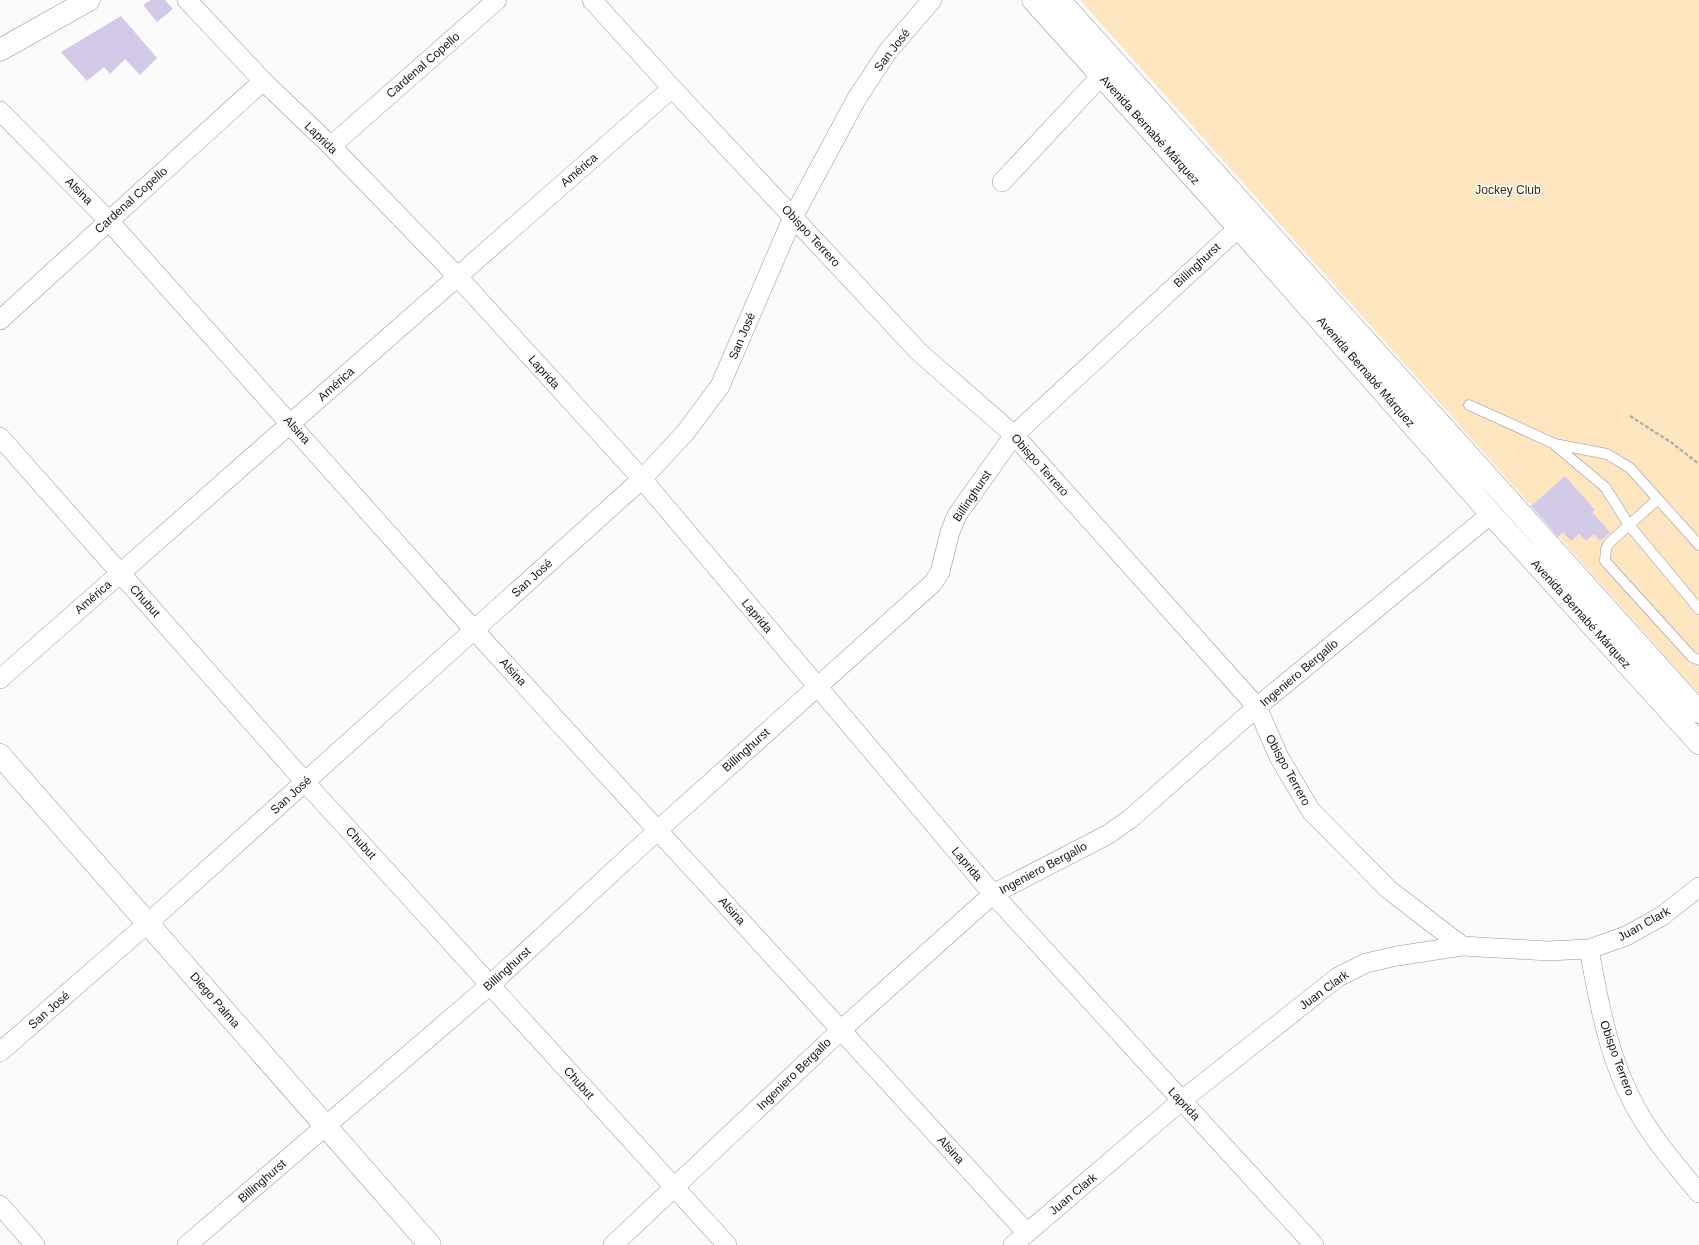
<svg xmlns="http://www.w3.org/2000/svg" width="1699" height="1245" font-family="Helvetica,sans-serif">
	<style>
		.green { fill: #fee6c0 }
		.building { fill: #d3cae7 }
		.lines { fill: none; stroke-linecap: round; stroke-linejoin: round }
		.lane-casing { stroke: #9890ab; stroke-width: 11 }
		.street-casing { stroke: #9890ab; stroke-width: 20 }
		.secondary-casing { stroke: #9890ab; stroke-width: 23 }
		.primary-casing { stroke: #9890ab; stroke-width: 23 }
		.path { stroke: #b1b0b3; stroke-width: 2.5; stroke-dasharray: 4 2; stroke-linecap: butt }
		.lane { stroke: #fff; stroke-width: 10 }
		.street { stroke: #fff; stroke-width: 19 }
		.secondary { stroke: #fff; stroke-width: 22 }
		.primary { stroke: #fff; stroke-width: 22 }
		.labels { text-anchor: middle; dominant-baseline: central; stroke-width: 3; stroke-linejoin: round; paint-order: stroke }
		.street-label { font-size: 12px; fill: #191520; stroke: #fff }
		.park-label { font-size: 12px; fill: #3d2902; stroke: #fff }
	</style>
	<rect width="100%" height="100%" fill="#fbfbfb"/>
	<path class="green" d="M1080 0H1699V694Z"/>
	<path class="building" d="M151 0H165L173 9 157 22 143 5Z
		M121 16 157 58 140 75 125 59 110 74 104 67 87 81 61 52Z
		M1565 476 1595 510 1592 512 1610 532 1600 541 1594 534 1586 541 1579 534 1571 541 1563 532 1558 537 1531 506Z"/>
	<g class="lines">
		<defs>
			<path id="lane" d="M1469 405 1555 444 1607 454 1630 468 1699 545
				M1556 446 1605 487 1629 525 1699 609
				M1658 499 1609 543 1606 549 1605 561 1692 657 1699 660"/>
			<path id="street" d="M187 0 263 81 331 146 457 276 642 479 993 894 1314 1245
				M592 0 672 88 920 353 1014 435 1257 707 1279 757 1311 811 1388 889 1462 946
				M0 111 108 220 474 630 1027 1233
				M331 146 497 0
				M1002 182 1101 76
				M0 320 263 81
				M0 437 305 782 727 1245
				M0 679 672 88
				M1589 949C1599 1004 1609 1061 1637 1110 1654 1140 1677 1167 1699 1193
				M0 1052 148 923 642 479 685 433 720 386 793 217 857 98 888 51 932 0
				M0 1205 35 1245
				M187 1245 490 985 658 830 933 583 940 572 950 532 957 515 1014 435 1249 218
				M613 1245 841 1030 993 894 1107 835 1130 819 1257 707 1491 514
				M1013 1245 1181 1101 1338 977 1366 963 1397 956 1462 946 1548 951 1589 949 1626 936 1662 916 1699 887"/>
			<path id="secondary" d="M0 50 89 0
				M0 755 430 1245"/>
			<path id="primary" d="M1033 0 1238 227 1491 514 1699 743
				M1059 0 1699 712"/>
		</defs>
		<use href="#lane" class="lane-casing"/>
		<use href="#street" class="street-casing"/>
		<use href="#secondary" class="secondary-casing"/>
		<use href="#primary" class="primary-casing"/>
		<path class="path" d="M1630 416 1672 443 1699 464"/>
		<use href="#lane" class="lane"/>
		<use href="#street" class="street"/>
		<use href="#secondary" class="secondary"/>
		<use href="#primary" class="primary"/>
	</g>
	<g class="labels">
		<g class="street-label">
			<text transform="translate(892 50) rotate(-52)">San José</text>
			<text transform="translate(423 65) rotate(-41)">Cardenal Copello</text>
			<text transform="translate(1150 130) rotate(48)">Avenida Bernabé Márquez</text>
			<text transform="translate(321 138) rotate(44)">Laprida</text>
			<text transform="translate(579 170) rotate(-41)">América</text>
			<text transform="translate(79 191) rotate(45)">Alsina</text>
			<text transform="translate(131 200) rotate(-42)">Cardenal Copello</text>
			<text transform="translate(811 236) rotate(47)">Obispo Terrero</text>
			<text transform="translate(1197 265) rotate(-43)">Billinghurst</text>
			<text transform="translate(742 336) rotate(-67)">San José</text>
			<text transform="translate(544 372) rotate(48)">Laprida</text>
			<text transform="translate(1366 372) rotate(49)">Avenida Bernabé Márquez</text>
			<text transform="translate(336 384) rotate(-42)">América</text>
			<text transform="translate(297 430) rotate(48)">Alsina</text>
			<text transform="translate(1040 465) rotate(48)">Obispo Terrero</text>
			<text transform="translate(972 496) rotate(-56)">Billinghurst</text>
			<text transform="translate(532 578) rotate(-42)">San José</text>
			<text transform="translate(93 597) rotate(-41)">América</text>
			<text transform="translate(145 601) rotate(48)">Chubut</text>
			<text transform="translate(1581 614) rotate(48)">Avenida Bernabé Márquez</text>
			<text transform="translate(757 616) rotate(50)">Laprida</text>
			<text transform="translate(513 672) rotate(47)">Alsina</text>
			<text transform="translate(1299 673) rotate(-40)">Ingeniero Bergallo</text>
			<text transform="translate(746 750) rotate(-42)">Billinghurst</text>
			<text transform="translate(1288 770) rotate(61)">Obispo Terrero</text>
			<text transform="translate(291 795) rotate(-42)">San José</text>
			<text transform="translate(361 843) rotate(48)">Chubut</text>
			<text transform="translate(967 864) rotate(50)">Laprida</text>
			<text transform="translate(1043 868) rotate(-28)">Ingeniero Bergallo</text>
			<text transform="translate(732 911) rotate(48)">Alsina</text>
			<text transform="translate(1644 924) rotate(-29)">Juan Clark</text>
			<text transform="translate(507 969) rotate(-42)">Billinghurst</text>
			<text transform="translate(1324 990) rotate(-36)">Juan Clark</text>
			<text transform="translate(215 1000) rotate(49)">Diego Palma</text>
			<text transform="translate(49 1010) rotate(-41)">San José</text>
			<text transform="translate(1617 1058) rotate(70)">Obispo Terrero</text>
			<text transform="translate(794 1074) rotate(-44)">Ingeniero Bergallo</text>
			<text transform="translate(579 1083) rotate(48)">Chubut</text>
			<text transform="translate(1184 1104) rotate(47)">Laprida</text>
			<text transform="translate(951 1150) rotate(48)">Alsina</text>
			<text transform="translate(262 1181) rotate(-41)">Billinghurst</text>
			<text transform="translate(1073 1194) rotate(-40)">Juan Clark</text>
		</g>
		<g class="park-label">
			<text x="1508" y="190">Jockey Club</text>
		</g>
	</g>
</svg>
